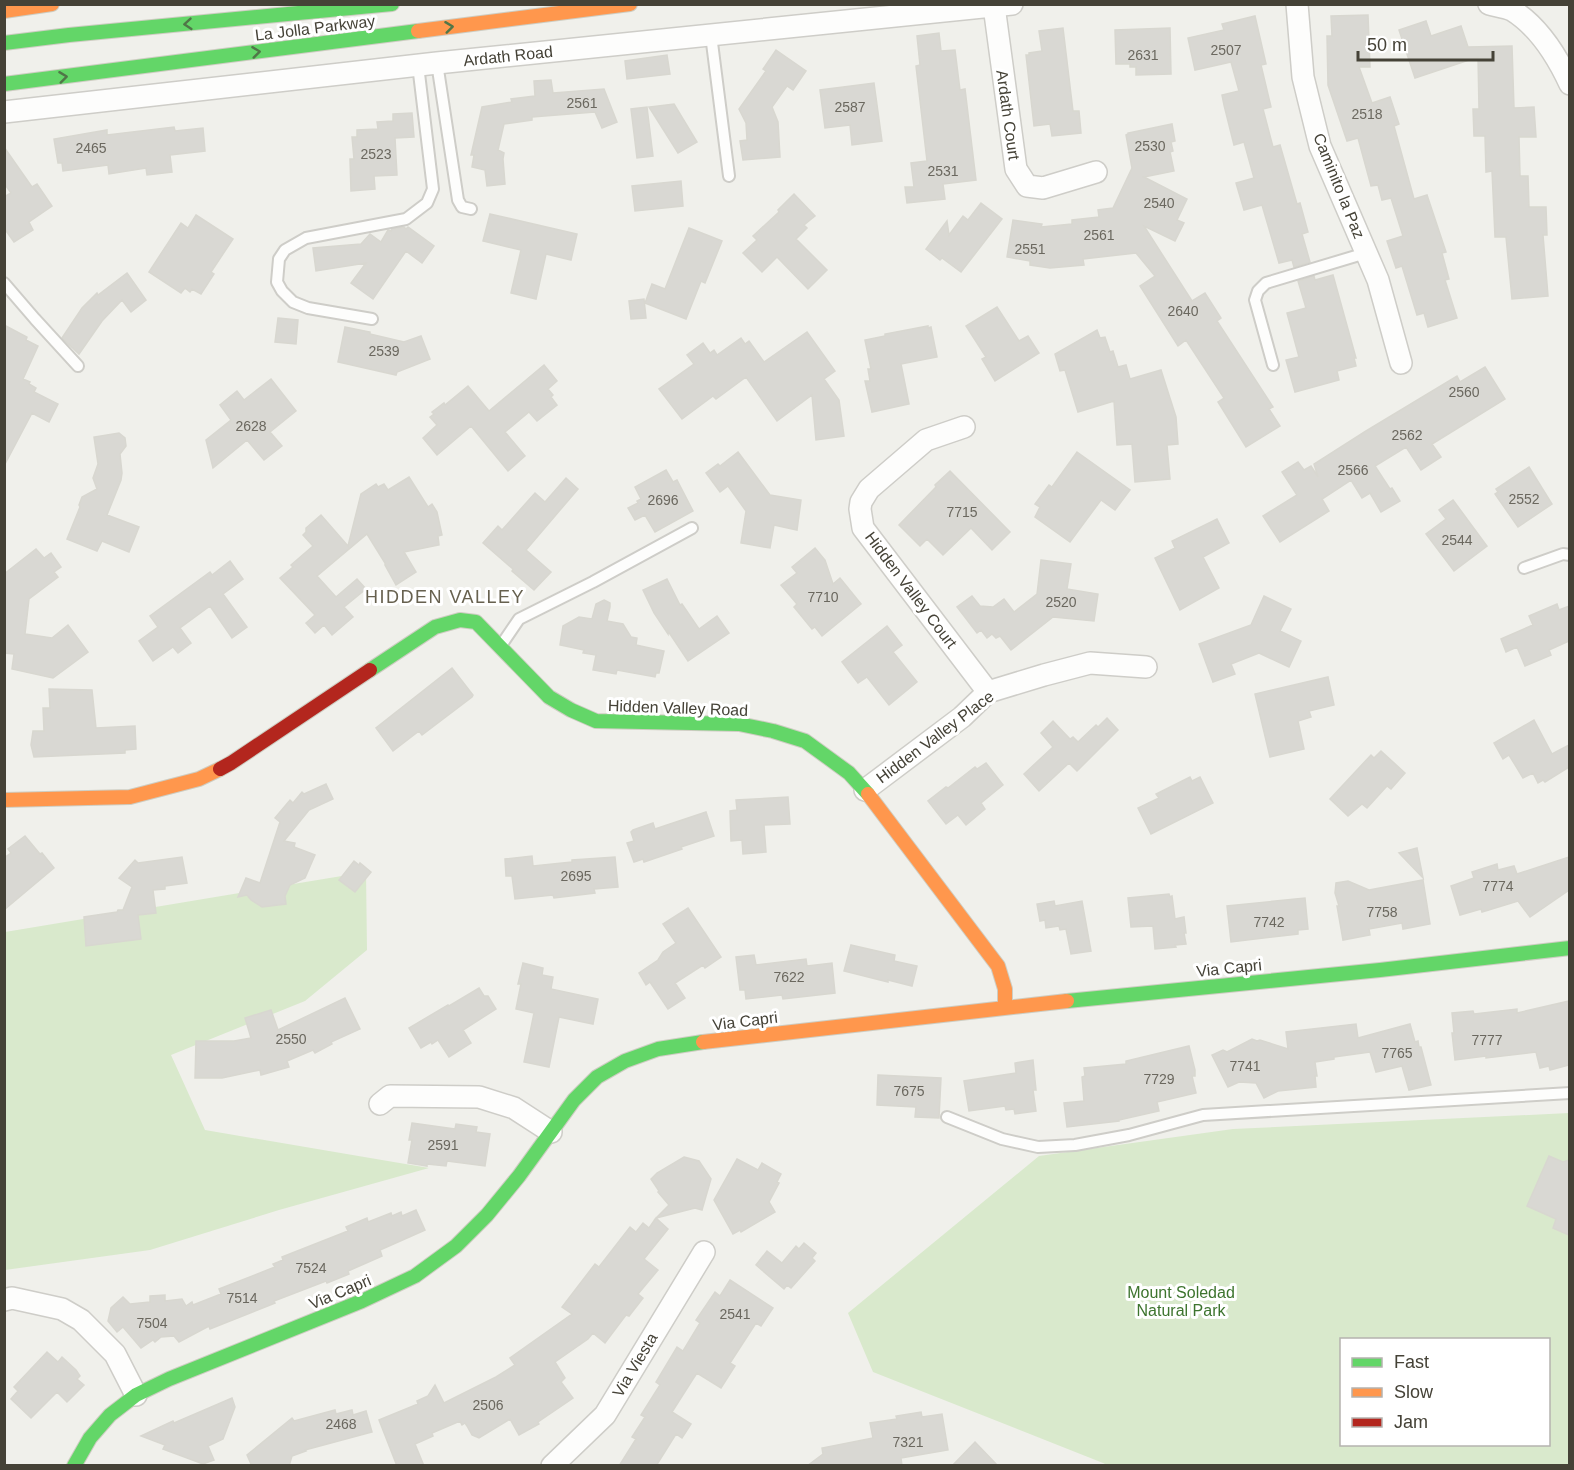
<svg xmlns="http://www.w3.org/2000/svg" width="1574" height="1470" font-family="Helvetica,sans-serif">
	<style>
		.green { fill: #d9e9cc; fill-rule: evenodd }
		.building { fill: #d9d8d3; stroke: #d8d7d0; stroke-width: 1.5 }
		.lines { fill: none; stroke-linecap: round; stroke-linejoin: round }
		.lane-casing { stroke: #cecdc8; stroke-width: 14 }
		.street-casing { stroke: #cecdc8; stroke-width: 24 }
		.fast-casing { stroke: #cecdc2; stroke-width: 16 }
		.slow-casing { stroke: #cecdc2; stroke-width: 16 }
		.jam-casing { stroke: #cecdc2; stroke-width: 16 }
		.lane { stroke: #fdfdfc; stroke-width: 10 }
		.street { stroke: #fdfdfc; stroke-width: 21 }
		.fast { stroke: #63d668; stroke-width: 14 }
		.slow { stroke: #ff974d; stroke-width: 14 }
		.jam { stroke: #b3261e; stroke-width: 14 }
		.oneway { stroke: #507648 }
		.labels { text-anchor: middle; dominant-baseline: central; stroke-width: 6; stroke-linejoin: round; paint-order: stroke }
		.number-label { font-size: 14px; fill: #6b685f }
		.street-label { font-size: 16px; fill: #454237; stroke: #fff }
		.park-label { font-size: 16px; fill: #3d742e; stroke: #fff }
		.neighbourhood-label { font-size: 18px; letter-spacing: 1.5px; fill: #67614f; stroke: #fff }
	</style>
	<rect width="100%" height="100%" fill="#f0f0eb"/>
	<path class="green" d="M366 872 367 950 305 1001 171 1055 205 1130 429 1168 279 1210 150 1250 5 1270V932Z
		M1569 1113V1465H1107L1103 1463 873 1372 848 1313 1039 1156 1233 1129ZM1342 1340H1548V1444H1342Z"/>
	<path class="building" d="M1368 15 1370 67H1359L1372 103 1390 97 1399 124 1394 126 1414 199 1427 195 1446 252 1442 253 1449 279 1445 280 1457 318 1428 327 1424 313 1417 315 1402 266 1396 268 1387 241 1403 236 1391 198 1382 200 1378 185 1371 186 1358 138 1347 141 1328 85 1327 36H1332L1331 16Z
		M1255 16 1266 64 1261 65 1271 107 1263 109 1273 147 1280 145 1297 204 1300 203 1308 232 1302 234 1310 262 1294 267 1292 260 1279 263 1262 205 1244 210 1236 183 1254 178 1244 142 1234 145 1224 105 1222 95 1239 91 1231 62 1195 70 1188 38 1224 30 1222 24Z
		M1426 21 1431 36 1461 26 1468 47 1512 46 1514 108 1534 107 1536 137H1519L1520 176H1528L1529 207H1546L1547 235H1543L1548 296 1512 299 1506 237H1495L1492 171 1486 172 1485 136H1474L1473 109H1479L1478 57 1415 78 1399 30Z
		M1063 28 1073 111H1079L1081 133 1052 136 1050 124 1034 126 1026 55H1029V53L1042 51 1039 31Z
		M1170 28 1171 74 1136 75V67H1130V64H1116L1115 30Z
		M939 33 941 51 955 50 960 90 965 89 976 180 943 184 945 199 907 203 905 187H914L911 163 927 161 916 66 920 65 917 36Z
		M776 50 806 71 793 90 787 86 772 107 778 122 780 157 743 160 740 141 747 140 746 123 739 109 766 71 763 69Z
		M667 55 670 74 627 79 625 61Z
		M551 80 553 93 604 89 617 122 602 128 595 112 532 117V120L504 124 498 150 504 153 503 159 505 184 487 186 485 170 472 167 474 155H471L482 107 512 102 511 99 535 96 534 81Z
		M874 83 882 141 852 145 850 125 825 128 820 90Z
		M674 104 697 142 678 153 649 107Z
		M647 107 653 156 637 158 631 109Z
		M412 113 414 137 395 138 397 175 374 176 375 189 351 191 350 159H354L352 137H357V130L378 129 377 122 393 121V114Z
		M1172 124 1175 141 1171 142 1173 151 1170 152 1174 171 1144 177 1187 199 1177 220 1184 223 1175 241 1144 226 1192 301 1205 293 1221 318 1217 321 1273 407 1269 409 1280 426 1246 447 1218 402 1224 398 1186 340 1178 346 1140 286 1155 276 1136 253 1083 259 1084 265 1050 268 1030 265V261L1007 257 1013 220 1042 224 1041 227 1072 224V220L1099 217 1098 210 1113 208 1132 168 1126 135 1128 134V133Z
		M174 127 175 131 203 128 205 151 170 155 172 172 147 175 146 168 109 174 108 165 63 171 62 163H58L54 139 107 130V135Z
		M4 147 32 187 37 184 52 206 29 222 33 230 14 242 4 228V197L11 193 4 183Z
		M681 181 683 206 635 211 632 186Z
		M794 194 815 216 804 225 807 228 796 239 827 270 808 289 777 257 762 272 743 253 757 240 753 236 779 212 778 210Z
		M981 203 1002 219 961 272 942 258 940 260 926 249 947 221 949 235 963 216 968 220Z
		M490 214 577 234 571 260 546 254 536 299 511 293 521 250 483 241Z
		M196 215 233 239 211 272 214 274 201 294 192 289 190 292 185 288 181 293 149 272 181 223 188 228Z
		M404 227 406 229 408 227 434 246 422 263 406 251 373 299 351 283 366 263 316 271 313 248 361 244 370 234 381 242 388 230 391 231 392 229Z
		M689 228 722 241 705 283 701 281 686 319 645 303 652 284 665 289Z
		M127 273 146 300 131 312 122 300 102 321 79 354 62 338 82 308 97 293 98 295Z
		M1333 275 1356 358H1354L1356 366 1337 371 1339 380 1295 392 1286 360 1299 357 1287 313 1306 308 1298 281 1314 276 1315 280Z
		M644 299 646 318 631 319 629 301Z
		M997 307 1019 341 1028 336 1039 353 995 381 982 359 986 357 966 326Z
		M278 318 298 320 296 344 275 342Z
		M4 325 27 337 26 340 38 346 23 379 30 382 29 384 36 388 34 392 58 404 49 422 32 413 4 466Z
		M928 326V328L931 327 937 357 901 364 909 404 872 412 865 381H870L868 369H871L865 340 885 336V334Z
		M345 327 370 332V334L404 342 421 336 430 359 397 372 396 375 338 362Z
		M1097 330 1100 338 1105 337 1110 352 1113 351 1118 367 1126 365 1130 379 1161 370 1176 417 1178 444 1167 445 1170 479 1135 482 1132 444 1117 445 1114 401 1078 412 1065 370 1060 371 1055 354Z
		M807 332 835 371 824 379 839 400 844 436 816 440 812 395 777 421 746 377 716 399 713 396 682 419 659 389 694 364 687 355 703 343 710 353 714 350 717 355 741 338 745 344 749 341 764 362Z
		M544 365 557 381 548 389 553 395 551 397 557 405 537 421 529 412 505 432 525 456 508 471 471 426 437 455 423 438 437 425 430 417 434 414 432 412 444 403 445 405 468 386 489 411Z
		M1485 367 1505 399 1432 444 1441 457 1421 470 1406 447 1375 466 1390 489 1392 488 1400 501 1381 512 1370 493 1362 498 1351 480 1322 499 1329 511 1280 542 1263 516 1297 495 1282 472 1298 462 1304 470 1311 466 1318 477 1314 464 1366 431 1457 376 1460 382Z
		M271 379 296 411 270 432 282 446 264 460 247 440 213 468 206 440 231 420 220 405 237 391 244 400Z
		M119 433 125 438 126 446 120 454 122 473 121 480 107 515 139 527 129 552 102 541 97 551 67 539 80 507 79 505 82 497 97 489 93 478 98 464 94 437Z
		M738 452 770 495 801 500 797 530 774 525 770 548 741 543 746 511 728 486 720 492 706 473 718 464 720 466Z
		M1077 452 1130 490 1115 510 1101 500 1070 542 1035 517 1040 507 1035 504 1049 485 1052 487Z
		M1529 467 1552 504 1518 527 1495 494 1498 492 1496 489Z
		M666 470 673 482 677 480 693 511 655 532 645 515 635 520 628 508 638 503 637 501 641 499 635 487Z
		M950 471 1010 532 992 550 971 528 943 555 927 539 920 546 899 525 936 487 935 485Z
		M409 477 428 507 432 504 437 512 442 535 438 536 439 545 404 552 416 572 396 585 385 565V563L367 534 317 576 336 597 357 579 366 589 344 607 353 617 332 635 324 625 315 633 306 623 315 615 280 578 293 567 291 565 313 546 303 535 306 532V528L321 515 348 546 361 494 376 484 378 487 384 484 388 490Z
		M566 478 578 489 526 550 551 572 534 590 512 571 513 569 483 543 498 526 502 530 535 493 545 502Z
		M1453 500 1487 546 1454 571 1426 534 1446 519 1439 510Z
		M1217 519 1229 543 1203 557 1219 588 1180 610 1155 558 1175 548 1172 541Z
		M815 548 825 560 833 584 840 578 861 604 822 636 815 627 812 629 794 607 797 604 781 585 797 573 792 567Z
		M36 549 44 558 51 553 61 567 54 572 58 577 29 599 25 634 52 638 68 625 88 652 53 678 12 669 14 654 4 653V574Z
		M1041 560 1071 564 1067 589 1098 594 1094 621 1053 617 1011 650 1000 636 996 638 992 634 987 638 981 630 977 633 957 607 972 596 980 606 993 607 1004 599 1014 612 1037 594Z
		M230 561 243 579 223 594 247 627 232 638 210 606 180 628 191 643 178 653 173 647 153 661 139 641 158 627 150 616 210 572 212 575Z
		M667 579 680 605 682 604 699 629 717 616 729 633 688 661 668 631V634L654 613 643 590Z
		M1264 596 1291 609 1280 631 1301 641 1289 667 1259 653 1231 664 1235 674 1213 682 1199 644 1251 625Z
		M604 600 610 603V607L607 621 623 624 631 637 637 638 636 645 664 651 659 673H656L655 677 617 670 616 674 593 670 596 655 583 653 584 650 560 645 563 626 579 617 592 619 596 604Z
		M1557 604 1559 610 1569 606V641L1549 650 1551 655 1525 666 1517 647 1506 652 1501 639 1533 625 1529 616Z
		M887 626 902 645 893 652 917 682 889 705 867 677 858 683 842 662Z
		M452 668 473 695 472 697 422 735 419 731 393 751 376 728Z
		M1328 677 1334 705 1309 711 1311 717 1298 721 1304 749 1270 757 1255 694Z
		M49 689 92 690 96 728 135 726 136 749 125 750V753L34 757 31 745 33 731H44L43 708H50Z
		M1107 718 1118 730 1077 771 1069 763 1039 791 1024 774 1053 747 1041 733 1053 721 1070 739 1073 737 1078 742 1096 725 1098 727Z
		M1534 720 1552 754 1569 745V767L1545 782 1543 780 1538 783 1533 773 1523 778 1509 755 1503 759 1494 743Z
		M1381 751 1405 773 1391 789 1387 786 1367 808 1362 804 1348 816 1330 799 1371 755 1374 758Z
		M986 763 1003 785 981 803 985 809 966 825 958 815 946 824 928 801 946 787 948 788 975 767 977 769Z
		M1190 777 1192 781 1200 777 1213 803 1151 834 1138 808 1159 798 1156 794Z
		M326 784 333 799 309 810 284 841 295 843 294 847 315 855 305 878 290 885 285 896 286 904 262 907 251 900 247 895 238 897 246 878 260 883 280 822 275 818 290 800 293 803 302 792 304 794Z
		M788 797 790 824 764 825 766 852 743 854 742 840 731 841 730 811 737 810 736 800Z
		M706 812 714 836 681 847 682 849 644 862 643 859 634 862 627 843 634 841 631 832 633 830 653 823 655 829Z
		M25 836 40 854 42 853 54 868 4 910V858L11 853 8 849Z
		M1417 848 1423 878 1399 853Z
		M532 856 533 866 572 862V860L615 857 618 887 594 889 595 893 554 898 553 895 515 899 512 876H506L505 859Z
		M182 857 187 883 165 886V889L153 890 156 913 138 915 141 939 86 946 84 917 117 912 118 910H123L132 887 119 878 135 860 138 863Z
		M1569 857V890L1530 917 1518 901 1482 912 1481 909 1460 915 1451 886 1474 878 1472 872 1497 864 1498 870 1514 866 1517 874Z
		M354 861 359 865 360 863 371 872 355 892 339 880Z
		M1423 880 1430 924 1403 929 1402 923 1369 929 1370 935 1343 940 1337 906H1339L1335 893 1336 883 1348 881 1369 890Z
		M1169 894 1170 897 1172 896 1175 919 1184 917 1186 933H1184L1186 944 1175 945 1176 947 1155 949 1153 926 1131 927 1128 898Z
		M1305 898 1308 929 1298 930V934L1231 942 1227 906Z
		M1054 901 1055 906 1082 901 1091 951 1071 954 1066 929 1060 930 1059 926 1046 928 1045 920 1040 921 1037 904Z
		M688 908 721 957 705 968 703 965 675 983 685 998 668 1009 650 982 646 985 639 973 658 960 663 952 676 943 663 924Z
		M851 945 895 955 894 961 917 966 912 986 888 980V982L844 971Z
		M754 955 756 965 806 959 807 966 832 963 835 993 783 999 782 995 746 999 745 990H740L736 957Z
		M523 963 543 968 542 975 553 977 551 989 598 999 593 1024 559 1017 549 1067 524 1062 534 1013 516 1009 521 984H518Z
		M479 988 484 996H488L496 1009 463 1030 471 1043 449 1057 438 1040 432 1044 431 1042 421 1048 409 1028 448 1005 449 1006Z
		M345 998 360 1029 331 1042 332 1044 315 1053 313 1050 287 1061 289 1067 261 1075 260 1070 222 1078H195L196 1041H234L251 1038 245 1018 271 1010 278 1030Z
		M1569 1001V1065L1550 1070 1549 1066 1540 1068 1536 1052 1486 1058V1056L1455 1060 1452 1033H1454L1452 1013 1473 1011 1474 1014 1517 1009V1013Z
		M1356 1024 1358 1038 1410 1024 1415 1042 1418 1041 1419 1047H1421L1431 1085 1409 1090 1402 1066 1376 1072 1370 1052 1334 1057V1059L1315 1062 1317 1076H1315L1316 1087 1278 1091 1264 1098 1256 1083 1239 1082 1228 1087 1212 1055 1223 1050 1227 1052 1252 1039 1257 1041 1260 1040 1288 1049 1286 1032Z
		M1189 1046 1195 1070V1076H1192L1196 1093 1157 1102 1159 1111 1119 1120V1121L1067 1127 1064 1103 1084 1101 1082 1077 1085 1076 1084 1068 1126 1064V1061Z
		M1033 1060 1036 1090H1033L1036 1111 1015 1114 1014 1109 1006 1110 1005 1106 969 1111 964 1081 1016 1073 1015 1063Z
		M878 1075 941 1078 939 1118 915 1117 916 1107 877 1105Z
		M412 1123 455 1129 456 1124 477 1127 476 1132 490 1134 485 1166 447 1161 446 1166 427 1164V1166L408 1163 412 1140H409Z
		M1549 1156 1563 1162 1569 1160V1235L1553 1228 1556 1219 1527 1206Z
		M684 1157 699 1161 711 1179 702 1210 695 1208 656 1218 669 1205 658 1192 659 1191 651 1179 657 1173Z
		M737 1159 758 1170 762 1163 781 1174 777 1182 779 1183 769 1202 775 1212 741 1232 740 1230 733 1234 714 1200Z
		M416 1210 425 1230 380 1250 382 1256 348 1271 349 1274 327 1283 326 1281 274 1301 275 1303 210 1329 209 1326 179 1342 174 1336 161 1337 155 1342 153 1340 141 1348 123 1327 117 1332 108 1321 111 1308 123 1297 130 1304 150 1302V1296L165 1295V1301L182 1299 186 1306 192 1302 193 1305 221 1294 219 1289 275 1267 273 1264 283 1260 282 1257 348 1231 346 1227 367 1218 368 1222 391 1213 392 1216 401 1212 402 1216Z
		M656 1218 668 1229 644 1259 658 1270 638 1294 643 1298 629 1316 626 1315 605 1343 593 1333 588 1339 555 1362 565 1378 561 1382 573 1398 538 1422 539 1424 519 1435 510 1419 479 1438 472 1435 467 1426 465 1423 462 1425 460 1421 432 1433 433 1436 415 1444 424 1466H397L379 1420 418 1404 417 1401 428 1396 435 1385 444 1403 496 1377 515 1365 510 1358 572 1314 562 1307 595 1264 599 1267 630 1227 636 1232 643 1223 649 1228Z
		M804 1243 816 1253 812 1258 815 1261 791 1288 787 1285 784 1289 756 1265 767 1251 782 1263 796 1246 799 1249Z
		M730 1280 773 1308 761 1326 756 1323 730 1363 735 1366 721 1388 697 1373 693 1379 672 1412 691 1424 682 1438 676 1434 656 1466H619L636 1439 632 1437 645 1417 641 1415 660 1385 656 1382 677 1347 683 1351 700 1323 696 1320 715 1292 720 1296Z
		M47 1352 58 1362 62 1357 76 1370 80 1376 77 1379 84 1385 67 1402 57 1392 31 1418 11 1399 18 1391 14 1387Z
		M232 1398 235 1407 223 1439 208 1446 214 1460 203 1464 163 1449 165 1445 141 1436 173 1421 174 1423Z
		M335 1410 336 1414 352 1410 353 1415 366 1411 372 1432 305 1450 306 1451 292 1456 289 1466H256L251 1464 247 1455 292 1418 294 1421Z
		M921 1412 922 1417 942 1414 948 1450 901 1458 902 1466H807L823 1454 822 1448 873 1438 870 1423 897 1419 896 1416Z
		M975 1442 998 1466H952Z"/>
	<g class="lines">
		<defs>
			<path id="lane" d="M711 35 729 176
				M437 63 458 200 462 207 471 209
				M4 283 35 319 78 366
				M372 319 308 308 293 302 282 291 277 282 279 259 285 250 306 238 406 219 427 203 433 189 418 65
				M1273 365 1255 300 1258 291 1266 283 1366 253
				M1524 568 1563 554 1570 555
				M502 644 519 619 593 582 692 528
				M947 1117 1002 1139 1038 1147 1075 1145 1129 1135 1203 1115 1570 1093"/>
			<path id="street" d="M1297 4 1303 77 1320 146 1378 280 1401 363
				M1489 4C1496 6 1505 7 1512 10 1538 26 1557 56 1570 84
				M994 6 1016 169 1027 186 1043 188 1096 172
				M4 112 437 63 1012 4
				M964 427 926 440 869 489 861 502 860 509 863 528 988 692
				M865 790 962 717 988 692 1044 675 1090 663 1146 667
				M380 1104 390 1096 479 1097 514 1108 551 1132
				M4 1300 12 1298 62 1309 81 1320 115 1354 136 1395
				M552 1466 605 1415 704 1252"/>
			<path id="fast" d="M4 43 69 35 392 4
				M4 84 418 31
				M370 670 435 627 460 620 476 622 549 697 571 710 596 721 739 724 773 731 805 741 849 773 868 794
				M1067 1001 1380 970 1570 948
				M74 1466 90 1438 110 1415 136 1395 169 1379 362 1301 415 1276 456 1246 487 1215 519 1176 574 1100 597 1077 625 1061 658 1049 703 1042"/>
			<path id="slow" d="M4 11 52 4
				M418 31 630 4
				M868 794 998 966 1005 989V1007
				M4 800 130 797 199 779 220 769
				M703 1042 1067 1001"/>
			<path id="jam" d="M220 769 231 763 370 670"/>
		</defs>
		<use href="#lane" class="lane-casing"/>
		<use href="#street" class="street-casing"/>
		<use href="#fast" class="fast-casing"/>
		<use href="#slow" class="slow-casing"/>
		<use href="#jam" class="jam-casing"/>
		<use href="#lane" class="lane"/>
		<use href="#street" class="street"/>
		<use href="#fast" class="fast"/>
		<use href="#slow" class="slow"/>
		<use href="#jam" class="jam"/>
	</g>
	<defs><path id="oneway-chevron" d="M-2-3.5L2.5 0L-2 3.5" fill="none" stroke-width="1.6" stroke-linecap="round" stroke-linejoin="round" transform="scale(1.5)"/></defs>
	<g class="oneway">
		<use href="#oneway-chevron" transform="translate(188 24) rotate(175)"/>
		<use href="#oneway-chevron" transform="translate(449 27) rotate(-7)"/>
		<use href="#oneway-chevron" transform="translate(256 52) rotate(-7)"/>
		<use href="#oneway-chevron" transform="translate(63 77) rotate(-7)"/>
	</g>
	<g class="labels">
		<g class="number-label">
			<text x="1226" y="50">2507</text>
			<text x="1143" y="55">2631</text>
			<text x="582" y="103">2561</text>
			<text x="850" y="107">2587</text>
			<text x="1367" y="114">2518</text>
			<text x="1150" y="146">2530</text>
			<text x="91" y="148">2465</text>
			<text x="376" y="154">2523</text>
			<text x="943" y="171">2531</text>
			<text x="1159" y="203">2540</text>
			<text x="1099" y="235">2561</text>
			<text x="1030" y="249">2551</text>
			<text x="1183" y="311">2640</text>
			<text x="384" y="351">2539</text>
			<text x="1464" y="392">2560</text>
			<text x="251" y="426">2628</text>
			<text x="1407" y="435">2562</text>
			<text x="1353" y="470">2566</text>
			<text x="1524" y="499">2552</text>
			<text x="663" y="500">2696</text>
			<text x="962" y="512">7715</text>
			<text x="1457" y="540">2544</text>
			<text x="823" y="597">7710</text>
			<text x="1061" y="602">2520</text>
			<text x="576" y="876">2695</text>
			<text x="1498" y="886">7774</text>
			<text x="1382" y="912">7758</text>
			<text x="1269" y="922">7742</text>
			<text x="789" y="977">7622</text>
			<text x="291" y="1039">2550</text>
			<text x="1487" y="1040">7777</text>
			<text x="1397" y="1053">7765</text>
			<text x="1245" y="1066">7741</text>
			<text x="1159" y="1079">7729</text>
			<text x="909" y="1091">7675</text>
			<text x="443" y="1145">2591</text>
			<text x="311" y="1268">7524</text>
			<text x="242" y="1298">7514</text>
			<text x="735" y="1314">2541</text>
			<text x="152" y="1323">7504</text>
			<text x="488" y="1405">2506</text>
			<text x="341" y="1424">2468</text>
			<text x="908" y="1442">7321</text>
		</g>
		<g class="street-label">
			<text transform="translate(315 28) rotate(-7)">La Jolla Parkway</text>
			<text transform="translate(508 56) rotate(-6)">Ardath Road</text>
			<text transform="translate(1008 115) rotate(82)">Ardath Court</text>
			<text transform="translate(1339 186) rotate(68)">Caminito la Paz</text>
			<text transform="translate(911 590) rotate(53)">Hidden Valley Court</text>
			<text transform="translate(678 708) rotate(2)">Hidden Valley Road</text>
			<text transform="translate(935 737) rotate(-37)">Hidden Valley Place</text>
			<text transform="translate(1229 968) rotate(-6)">Via Capri</text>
			<text transform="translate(745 1021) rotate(-7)">Via Capri</text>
			<text transform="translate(340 1292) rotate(-23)">Via Capri</text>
			<text transform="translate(635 1365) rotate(-59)">Via Viesta</text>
		</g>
		<g class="park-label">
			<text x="1181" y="1292">Mount Soledad<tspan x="1181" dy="18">Natural Park</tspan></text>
		</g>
		<g class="neighbourhood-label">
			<text x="445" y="597">HIDDEN VALLEY</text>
		</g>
	</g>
	<rect width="1574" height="1470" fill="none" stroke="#454237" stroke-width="12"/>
	<rect x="1340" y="1338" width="210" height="108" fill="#ffffff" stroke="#b5b3af" stroke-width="1.5"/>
	<rect x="1352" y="1358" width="30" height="9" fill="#63d668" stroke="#b5b3af" stroke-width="1.5"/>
	<text x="1394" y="1368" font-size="18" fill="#454237">Fast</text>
	<rect x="1352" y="1388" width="30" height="9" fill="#ff974d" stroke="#b5b3af" stroke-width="1.5"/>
	<text x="1394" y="1398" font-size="18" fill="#454237">Slow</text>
	<rect x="1352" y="1418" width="30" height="9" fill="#b3261e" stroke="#b5b3af" stroke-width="1.5"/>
	<text x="1394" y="1428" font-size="18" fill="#454237">Jam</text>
	<path d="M1358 51v9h135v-9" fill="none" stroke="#454237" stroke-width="3"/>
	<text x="1367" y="51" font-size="18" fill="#454237" stroke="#ffffff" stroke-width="4.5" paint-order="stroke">50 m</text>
</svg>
